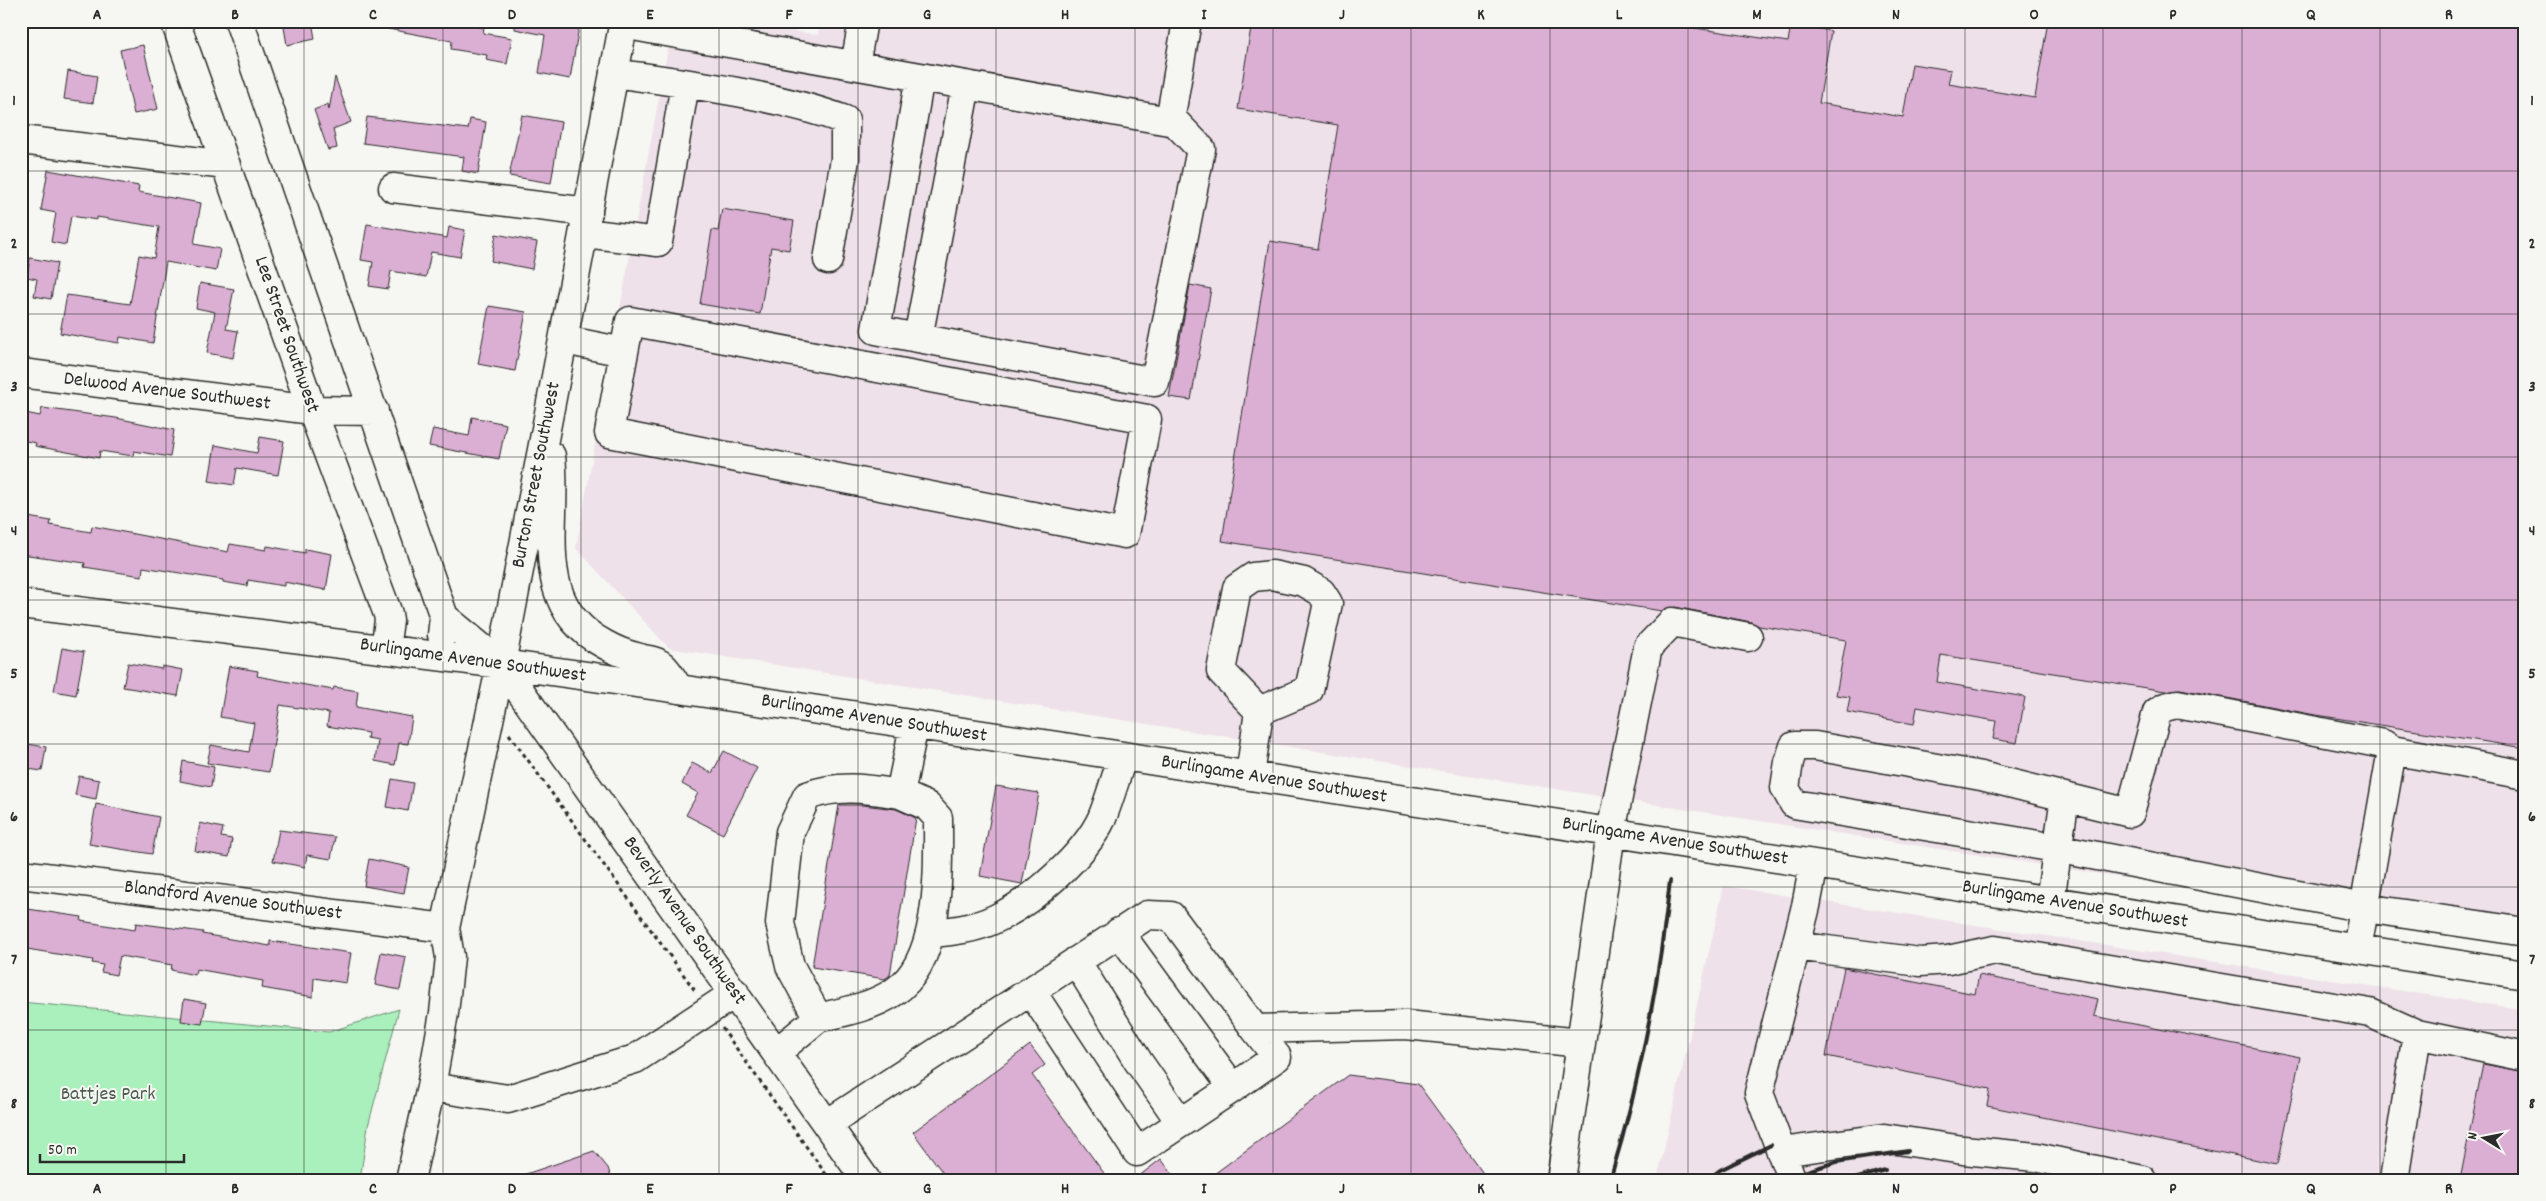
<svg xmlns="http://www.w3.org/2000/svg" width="2546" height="1201" font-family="Dekko,sans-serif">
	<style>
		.built { fill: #eee1e9 }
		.green { fill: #aaf0bc; stroke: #6a8e74 }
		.building { fill: #dbafd3; stroke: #2b2b2b }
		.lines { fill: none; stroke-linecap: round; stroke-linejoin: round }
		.minor-casing { stroke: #2b2b2b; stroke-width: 31 }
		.major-casing { stroke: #2b2b2b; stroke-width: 31 }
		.path { stroke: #2b2b2b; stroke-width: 3; stroke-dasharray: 4 4; stroke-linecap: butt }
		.minor { stroke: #f6f6f2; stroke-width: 28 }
		.major { stroke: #f6f6f2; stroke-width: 28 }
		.rail { stroke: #2b2b2b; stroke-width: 4 }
		.grid { fill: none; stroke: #2b2b2b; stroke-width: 1; stroke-opacity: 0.55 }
		.labels { text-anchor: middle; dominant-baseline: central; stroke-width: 4; stroke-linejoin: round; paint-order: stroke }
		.street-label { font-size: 20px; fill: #2b2b2b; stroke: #f6f6f2 }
		.park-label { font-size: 20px; fill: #4b5c4f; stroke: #f6f6f2 }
		.neatline { fill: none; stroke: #2b2b2b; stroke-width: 2 }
		.grid-label { font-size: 16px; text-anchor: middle; font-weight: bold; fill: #2b2b2b }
	</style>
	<rect width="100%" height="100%" fill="#f6f6f2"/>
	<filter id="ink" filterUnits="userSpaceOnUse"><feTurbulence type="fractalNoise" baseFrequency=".02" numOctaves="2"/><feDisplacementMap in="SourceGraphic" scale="10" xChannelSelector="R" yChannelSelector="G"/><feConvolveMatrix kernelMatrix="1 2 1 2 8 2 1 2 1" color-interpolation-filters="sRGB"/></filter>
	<g filter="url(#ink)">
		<path class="built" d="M673 21H736L818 35 820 21H2525V940L1612 798 669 648 576 548Z
			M1724 886 2525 1010V1180H1657Z"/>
		<path class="green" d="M21 1002 329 1032 399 1009 368 1126 360 1180H21Z"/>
		<path class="building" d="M283 21H312L315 39 287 45Z
			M388 21H457L484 28 483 33 512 38 507 64 486 60 487 55 451 49 452 41 388 29Z
			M515 21H580L570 79 539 73 545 35 515 29Z
			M1252 21H1648L1788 42 1791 24 1831 31 1819 103 1903 117 1912 64 1951 70 1948 84 2035 98 2048 21H2525V748L2310 714 2180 689 2165 691 1941 655 1937 682 2025 697 2017 743 1993 739 1996 721 1917 707 1914 724 1847 712 1850 697 1836 695 1846 640 1759 626 1751 622 1675 607 1662 611 1222 541 1270 241 1318 249 1338 125 1238 109Z
			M143 45 158 109 134 114 120 50Z
			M68 71 97 76 93 103 64 99Z
			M335 77 351 122 333 129 337 148 328 150 314 110 328 104 329 110Z
			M522 115 561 122 551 183 509 176Z
			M367 117 468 129 470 119 486 122 478 174 462 171 464 157 363 143Z
			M48 170 139 186 138 192 201 203 194 244 220 249 216 271 166 262 153 343 120 337 119 343 60 333 67 295 130 304 139 255 154 258 159 227 97 217V220L71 216 66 245 51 242 56 213 41 210Z
			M722 209 794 221 789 250 771 247 760 314 700 304 712 230 718 231Z
			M367 224 447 238 449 227 465 230 460 257 431 252 426 277 391 271 388 289 369 286 373 262 361 260Z
			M496 234 537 242 532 269 491 261Z
			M30 258 57 263 51 299 34 296 37 279 27 277Z
			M200 283 234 289 226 329 238 331 233 358 207 353 215 312 196 308Z
			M1190 285 1211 289 1191 400 1169 397Z
			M489 306 526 312 515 371 478 364Z
			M42 408 116 418 174 430 170 457 134 451 133 456 100 451 99 458 35 446 36 443 21 440V412L40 416Z
			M472 417 506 424 499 459 429 446 433 429 469 436Z
			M260 437 284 441 278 475 237 468 234 485 209 481 215 445 257 453Z
			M28 517 51 521 50 525 91 532 92 526 228 552 230 544 266 550 267 546 305 553V549L332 554 326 590 284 582V586L248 580 247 586 223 582V580L143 567 142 576 84 567 85 563 21 554Z
			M62 648 84 652 76 695 54 691Z
			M128 663 162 669V666L183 670 178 696 123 687Z
			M229 666 258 671 257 676 333 690 334 687 358 691 356 707 412 717 408 744 399 743 395 765 375 761 378 740 367 738 368 733 327 726 329 713 280 705 269 772 207 763 211 745 249 752 254 723 220 717Z
			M21 743 46 747 42 771 21 768Z
			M724 751 757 768 723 834 686 815 698 793 682 784 692 763 712 773Z
			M183 761 214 767 211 787 180 781Z
			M79 776 99 780 96 799 75 795Z
			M392 779 413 783 408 811 387 807Z
			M996 786 1039 793 1022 884 980 876Z
			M96 804 159 817 152 854 89 844Z
			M839 805H863L896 809 916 818 890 975 885 979 812 967Z
			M200 823 223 828 221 837 232 839 229 857 195 851Z
			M279 830 335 837 331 859 307 855 305 867 273 861Z
			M369 859 409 867 404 893 364 886Z
			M21 908 82 917 81 921 135 930 136 923 203 932 202 934 270 946V941L351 953 346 983 314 978 313 997 262 988 263 981 196 969 195 975 171 970 172 965 120 956 116 975 101 972 103 965 92 963 93 960 21 948Z
			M381 952 406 957 400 990 375 985Z
			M1844 968 1975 994 1979 975 2098 999 2094 1016 2300 1057 2278 1164 1987 1106 1990 1089 1826 1056Z
			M184 999 206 1003 202 1024 181 1021Z
			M1030 1045 1045 1065 1032 1075 1109 1180H948L913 1132Z
			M2483 1064 2525 1072V1180H2460Z
			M1348 1075 1418 1084 1488 1180H1206Z
			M594 1151 608 1168 612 1180H517V1177Z
			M1161 1159 1177 1180H1134Z"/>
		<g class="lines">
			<defs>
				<path id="minor" d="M175 21 312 410 388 614 389 620 385 650
					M239 21 444 617 442 635
					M623 24 655 30 1135 115 1175 122 1201 149 1155 382 918 338 966 85
					M855 65 863 21
					M614 73C689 84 774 94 845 120V159L828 260
					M1170 121 1187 21
					M21 140 226 165
					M393 188 588 212
					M585 233 658 242 685 84
					M918 338 876 330 920 77
					M564 340 624 352 630 321 1147 419 1125 534 609 433 624 352
					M21 373 312 410 374 411
					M21 604 501 664 679 689 1123 756 2525 975
					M444 617 501 664 866 1180
					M2392 750 2525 775
					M1250 776 1259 711 1309 690 1328 603 1321 592 1304 582 1272 575 1253 577 1237 588 1221 671 1259 711
					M2065 797 1981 776 1815 746H1794L1789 762 1785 788 1794 804 2056 848 2365 908 2525 932
					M21 874 445 928
					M2050 901 2065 797 2130 813 2157 712 2165 707 2177 704 2383 744 2392 750 2357 949
					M931 933C953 931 974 929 995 919 1032 902 1085 855 1102 818 1110 798 1116 776 1123 756
					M1796 946 1920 962 1948 960 1995 950 2370 1013 2417 1034
					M1076 961 1138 1061 1181 1123
					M1031 991 1137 1152 1233 1088 1119 932
					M818 1018C843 1012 872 1007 894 992 942 961 938 869 938 818L927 806 900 794
					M1581 1043 1611 832 1648 647 1672 622 1748 637
					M777 1052 818 1018 790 966 780 923 790 832 807 796C840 784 867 789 900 794L914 726
					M431 1087 444 1013 450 957 445 928 501 664
					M1233 1088 1277 1057 1255 1029
					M827 1124 1147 915 1171 916 1255 1029 1406 1025 1581 1043 1561 1180
					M1781 1152 1884 1138 1963 1150 2036 1157 2142 1180
					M410 1180 431 1087 508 1099 635 1059 735 993
					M1792 1180 1759 1093 1806 906 1814 864
					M2394 1180 2417 1034 2525 1057"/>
				<path id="major" d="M551 456C559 524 529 604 604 644 616 651 627 655 640 658 645 660 653 660 658 663 666 666 674 682 679 689
					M501 664 624 21"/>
			</defs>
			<use href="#minor" class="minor-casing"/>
			<use href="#major" class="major-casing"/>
			<path class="path" d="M509 734 696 992
				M722 1028 830 1180"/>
			<use href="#minor" class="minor"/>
			<use href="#major" class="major"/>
			<path class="rail" d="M1610 1180C1640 1083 1659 981 1670 881
				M1707 1180 1720 1170 1771 1145
				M1779 1180 1836 1162 1908 1151
				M1851 1180 1885 1170"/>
		</g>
	</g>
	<path class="grid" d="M166 21V1180M304 21V1180M443 21V1180M581 21V1180M719 21V1180M858 21V1180M996 21V1180M1135 21V1180M1273 21V1180M1411 21V1180M1550 21V1180M1688 21V1180M1827 21V1180M1965 21V1180M2103 21V1180M2242 21V1180M2380 21V1180M21 171H2525M21 314H2525M21 457H2525M21 600H2525M21 744H2525M21 887H2525M21 1030H2525"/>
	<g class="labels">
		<g class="street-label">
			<text transform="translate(286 335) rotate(71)">Lee Street Southwest</text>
			<text transform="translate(167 392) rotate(7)">Delwood Avenue Southwest</text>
			<text transform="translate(537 475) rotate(-79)">Burton Street Southwest</text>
			<text transform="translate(473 661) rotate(8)">Burlingame Avenue Southwest</text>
			<text transform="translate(874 719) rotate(9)">Burlingame Avenue Southwest</text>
			<text transform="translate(1274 780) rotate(9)">Burlingame Avenue Southwest</text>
			<text transform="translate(1675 842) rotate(9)">Burlingame Avenue Southwest</text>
			<text transform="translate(233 901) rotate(7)">Blandford Avenue Southwest</text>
			<text transform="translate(2075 905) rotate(9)">Burlingame Avenue Southwest</text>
			<text transform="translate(684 921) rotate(55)">Beverly Avenue Southwest</text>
		</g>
		<g class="park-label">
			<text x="108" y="1095">Battjes Park</text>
		</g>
	</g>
	<rect width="2546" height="1201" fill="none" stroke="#f6f6f2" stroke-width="55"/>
	<g transform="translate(2484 1138) rotate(280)" stroke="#f6f6f2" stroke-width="4" paint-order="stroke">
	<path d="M0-4L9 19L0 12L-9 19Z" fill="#2b2b2b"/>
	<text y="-8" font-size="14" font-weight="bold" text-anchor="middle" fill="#2b2b2b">N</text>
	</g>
	<path d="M40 1154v8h144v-8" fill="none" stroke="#2b2b2b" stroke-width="2.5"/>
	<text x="48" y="1154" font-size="15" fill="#2b2b2b" stroke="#f6f6f2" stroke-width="4" paint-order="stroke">50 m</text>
	<rect x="28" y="28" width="2490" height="1146" class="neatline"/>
	<g class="grid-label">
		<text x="97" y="19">A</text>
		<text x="235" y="19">B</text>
		<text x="373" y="19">C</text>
		<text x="512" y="19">D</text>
		<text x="650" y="19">E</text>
		<text x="789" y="19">F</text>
		<text x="927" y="19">G</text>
		<text x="1065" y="19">H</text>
		<text x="1204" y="19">I</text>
		<text x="1342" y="19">J</text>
		<text x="1481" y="19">K</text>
		<text x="1619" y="19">L</text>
		<text x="1757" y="19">M</text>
		<text x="1896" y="19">N</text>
		<text x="2034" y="19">O</text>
		<text x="2173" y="19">P</text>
		<text x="2311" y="19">Q</text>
		<text x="2449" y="19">R</text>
		<text x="14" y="105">1</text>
		<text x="2532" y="105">1</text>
		<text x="14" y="248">2</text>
		<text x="2532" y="248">2</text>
		<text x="14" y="391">3</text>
		<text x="2532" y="391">3</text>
		<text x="14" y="535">4</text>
		<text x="2532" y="535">4</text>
		<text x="14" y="678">5</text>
		<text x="2532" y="678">5</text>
		<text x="14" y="821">6</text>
		<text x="2532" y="821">6</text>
		<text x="14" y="964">7</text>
		<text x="2532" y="964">7</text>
		<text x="14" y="1108">8</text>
		<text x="2532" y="1108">8</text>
		<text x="97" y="1193">A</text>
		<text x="235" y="1193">B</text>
		<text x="373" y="1193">C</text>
		<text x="512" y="1193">D</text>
		<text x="650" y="1193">E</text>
		<text x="789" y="1193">F</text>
		<text x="927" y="1193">G</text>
		<text x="1065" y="1193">H</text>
		<text x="1204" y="1193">I</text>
		<text x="1342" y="1193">J</text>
		<text x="1481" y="1193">K</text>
		<text x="1619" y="1193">L</text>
		<text x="1757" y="1193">M</text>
		<text x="1896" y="1193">N</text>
		<text x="2034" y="1193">O</text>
		<text x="2173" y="1193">P</text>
		<text x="2311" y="1193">Q</text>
		<text x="2449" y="1193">R</text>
	</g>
</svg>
